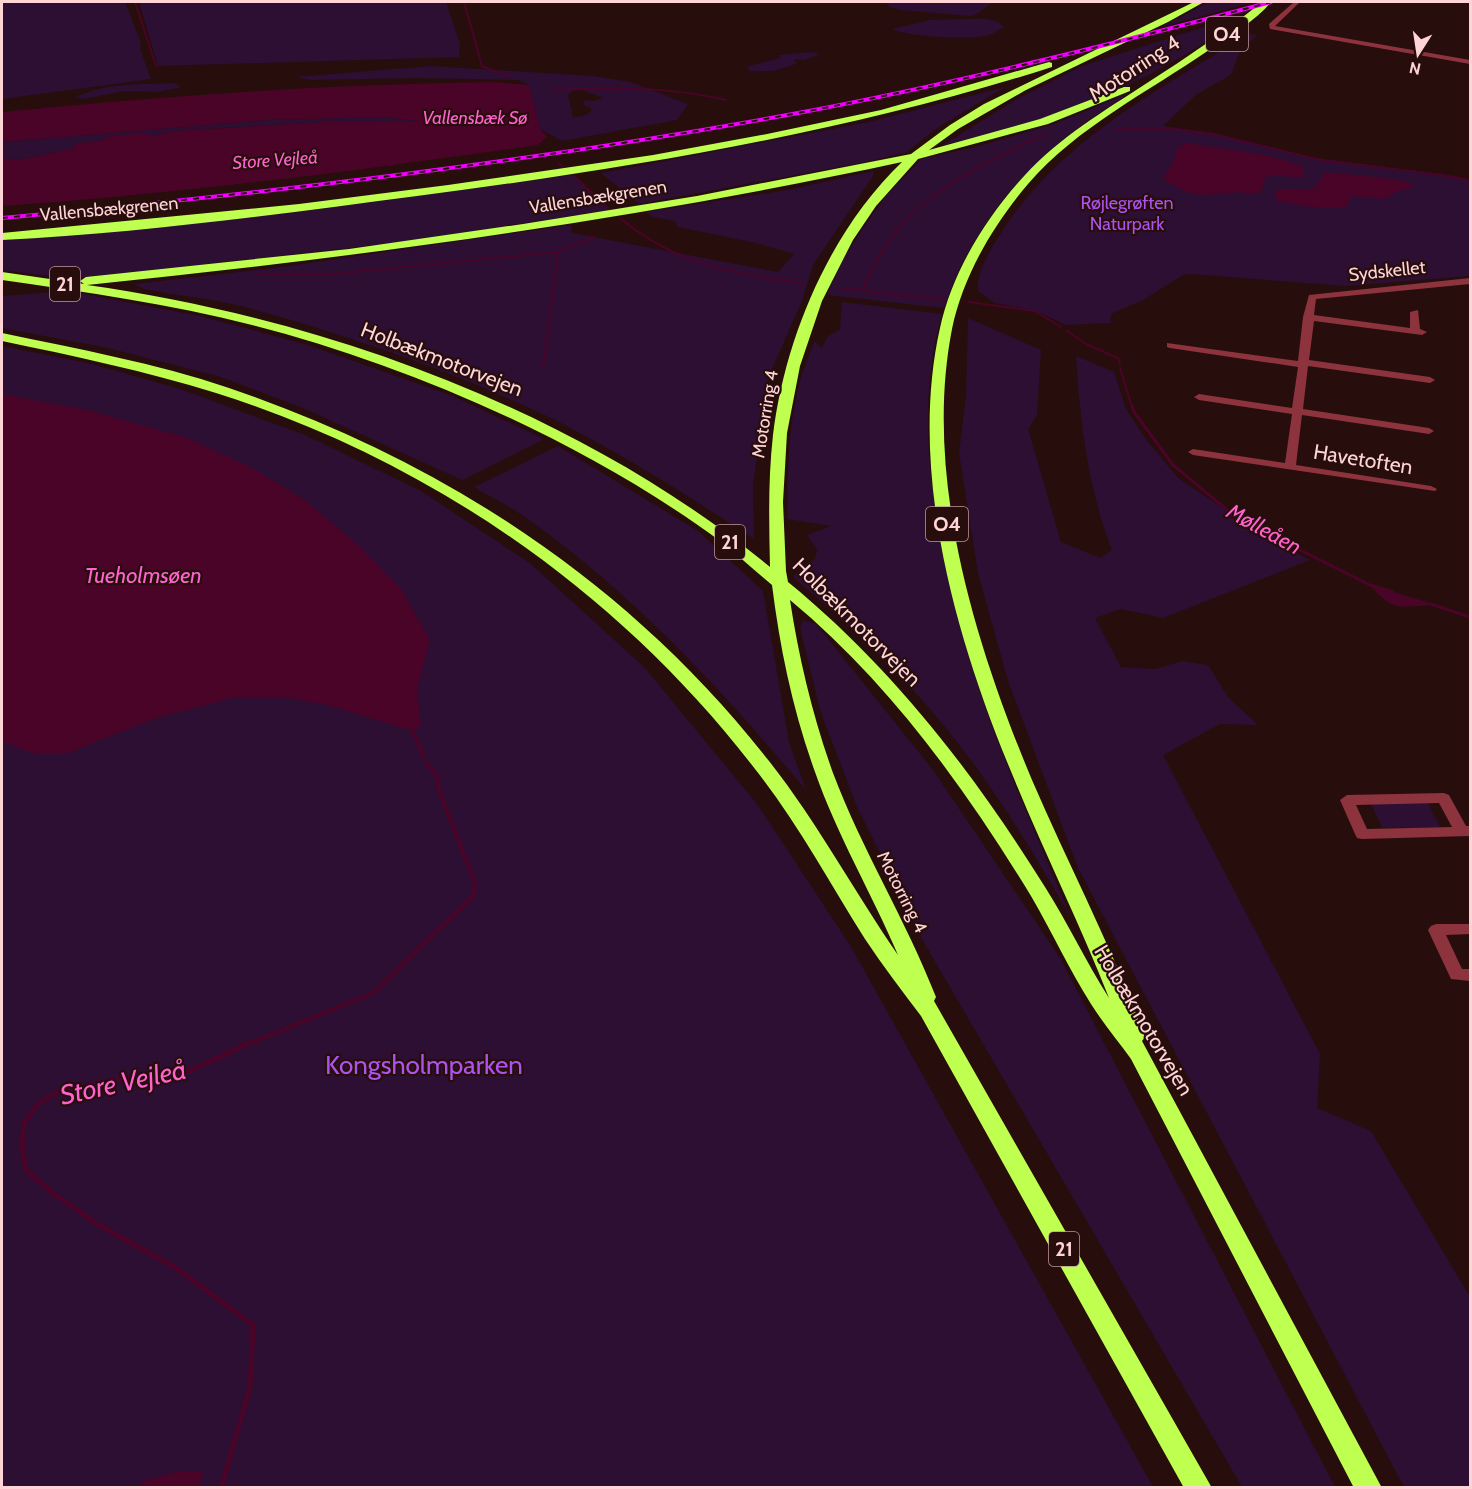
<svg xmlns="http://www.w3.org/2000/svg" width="1472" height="1489" font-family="Cabin,sans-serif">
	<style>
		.green { fill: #2c0f33; fill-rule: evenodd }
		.water { fill: #4a0428 }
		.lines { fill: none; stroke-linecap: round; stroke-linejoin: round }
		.stream-far3 { stroke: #4a0428; stroke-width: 2 }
		.stream-far2 { stroke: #4a0428; stroke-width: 3 }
		.stream-far1 { stroke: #4a0428; stroke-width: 4 }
		.stream { stroke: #4a0428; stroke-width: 5 }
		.minor { fill: #8c333d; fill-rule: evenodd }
		.highway { fill: #beff4f; fill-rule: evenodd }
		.rail-casing { stroke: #f100ff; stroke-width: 4 }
		.rail { stroke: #280d0d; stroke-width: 2; stroke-dasharray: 6; stroke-linecap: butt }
		.labels { text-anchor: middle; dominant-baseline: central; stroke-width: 4.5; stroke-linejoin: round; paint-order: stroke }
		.far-water-label { font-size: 18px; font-style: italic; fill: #ff62ce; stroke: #280d0d }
		.far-street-label { font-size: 18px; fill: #ffd4d6; stroke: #280d0d }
		.far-park-label { font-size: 18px; fill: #ae52ed; stroke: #280d0d }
		.shield { fill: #280d0d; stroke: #be989a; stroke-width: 1.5 }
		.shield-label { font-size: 20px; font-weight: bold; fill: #ffd4d6 }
		.street-label { font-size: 21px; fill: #ffd4d6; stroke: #280d0d }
		.water-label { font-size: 22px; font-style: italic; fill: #ff62ce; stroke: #280d0d }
		.near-park-label { font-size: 26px; fill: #ae52ed; stroke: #280d0d }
		.near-water-label { font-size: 27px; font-style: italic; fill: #ff62ce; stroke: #280d0d }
	</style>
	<rect width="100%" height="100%" fill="#280d0d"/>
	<path class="green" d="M2 2H125L141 43 140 49 151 79 2 99Z
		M139 2H446L460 44 459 57 158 66Z
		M886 2H994C986 6 979 14 971 16L900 10 890 7Z
		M1209 2H1254L1161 27Z
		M1243 16C1180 63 1111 97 1037 121 1007 131 974 137 943 145L1017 99 1082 66 1232 18Z
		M964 19C977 19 995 16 1004 27 1000 29 996 32 992 34 974 41 910 37 892 29L929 20Z
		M1248 34 1257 35 1240 51 1231 75 1197 94 1163 126 1214 133 1316 159 1443 174 1470 181V276L1345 286 1191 274 1183 275 1143 300 1113 313 1110 317 1111 323 1066 325 1036 311 995 303 978 291C976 273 990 251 999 236 1059 140 1155 93 1248 34Z
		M812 52 820 54 804 60 794 59 796 64 773 71H750L747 67 780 58 778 55Z
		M431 66 593 76 630 82 688 104 677 120 562 141 540 129 529 85 519 80 418 78 311 80 296 77ZM583 90 603 98 594 101 584 100V105L591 108V112L583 116 573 117 568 95 572 91Z
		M174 83 181 87 158 92 125 91 83 99 76 97C106 82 142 85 174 83Z
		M1005 87 937 128 907 152 866 162 639 204 601 173 869 122Z
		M1122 96 1125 97C1042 145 975 215 944 308L827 295 841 263 863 228 886 196 921 159 979 146 1054 124Z
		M383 117 428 122H327L173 131 151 137 111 136 96 142 76 143V148L18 160 2 158V142L267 120Z
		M874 171 873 176 813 265 802 301 768 378 753 485 754 539C689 496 624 455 555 420 461 374 353 337 252 309 217 299 180 296 144 289L134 284 274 268 571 225 572 233 778 272 794 254 756 243 678 227 675 221 652 217 646 212 787 190Z
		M572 175 610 210 394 243 73 279 2 270V240L284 214Z
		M68 291 200 316 308 345 453 396 544 439 462 480 303 408 221 377 108 348 2 328V296Z
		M842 302 942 314C917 402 929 493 950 580 957 606 962 633 970 659 996 748 1036 833 1071 918 1026 838 975 757 913 690 875 649 835 613 793 577L805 564 815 559 817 550 807 535 831 526 787 519C788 458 788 397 815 341L822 348 828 336 840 330Z
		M968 318 1041 350 1037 415 1028 429 1061 542 1100 558 1112 550C1088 488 1080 422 1076 356L1114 372 1126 409 1145 438 1178 478 1272 541 1310 560 1163 618 1121 609 1095 618 1121 667 1155 669 1182 661 1208 665 1228 697 1258 725 1220 724 1163 755 1320 1054 1317 1108 1371 1131 1470 1297V1487H1404L1078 868 1008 681 978 573 959 453 966 396Z
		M2 346 92 364 183 390 305 435 421 491 531 564 645 668 757 804 850 945 1153 1487 2 1488Z
		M558 446 698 531 763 591 789 742 806 790C721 689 634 594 525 517 509 506 491 497 474 487Z
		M803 620 816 624 933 770 1060 958 1335 1487H1242L926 946 857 807 821 713 800 628Z
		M1427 801 1440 827 1382 828 1370 802Z"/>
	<path class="water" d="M493 82 529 85 540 129 547 137 538 145C360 170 181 194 2 206V158L18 160 75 148 76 143 96 142 111 136 147 133 151 137 173 131 327 122 420 121 383 117 267 120 2 142V112C165 96 328 84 493 82Z
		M1187 143 1265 155 1297 164 1303 168V178L1273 175 1265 177 1262 190 1255 194 1238 192 1208 195 1193 194 1166 182 1164 176C1167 172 1171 167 1173 163 1178 151 1172 149 1187 143Z
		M1339 173 1399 180 1414 184 1411 188 1398 191 1384 199 1351 196 1346 207C1323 210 1297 205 1275 200V192C1287 183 1305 195 1315 187 1318 184 1321 178 1324 174Z
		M2 394 87 410 185 437 254 469 306 501 357 544 401 589 430 640 417 690 421 725 413 731 328 705 284 697H236L156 718 65 754H34L2 741Z
		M1370 585 1434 604C1428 606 1421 606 1415 606 1392 609 1384 601 1370 585Z
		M180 1471 203 1472 199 1487H139L143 1481Z"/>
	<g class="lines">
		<path class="stream-far3" d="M135 2 156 66
			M464 2 482 66 507 76 508 79
			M554 90C607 85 674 88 726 100
			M1116 128H1167L1213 134 1316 159 1455 177 1470 181
			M558 163 563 167
			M574 176 608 208
			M621 219C677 265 733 274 803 283
			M257 275H321L558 252
			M842 288 945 300
			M862 290C871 270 881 251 894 234 933 186 993 159 1047 133
			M969 302 1035 311 1061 327
			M1067 331 1088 345 1118 358 1120 364
			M543 367 558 252 594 237
			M1120 368 1132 407"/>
		<path class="stream-far2" d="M1132 405 1134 412 1173 465 1238 519 1370 585 1393 592
			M1431 604 1470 617"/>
		<path class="stream-far1" d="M413 731 424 758
			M246 1045 373 993 474 895 475 883 439 790 437 775 426 763"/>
		<path class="stream" d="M221 1488 250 1387 253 1325 176 1268 97 1224 50 1191 26 1170 22 1145 24 1123 38 1104 57 1092 106 1081 187 1072 249 1043"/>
		<path class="minor" d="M1294 2H1300L1275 26 1470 60V64L1270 29 1269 24Z
			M1470 278V284L1316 299 1314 315 1410 328V312L1418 310 1420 329 1427 332 1422 335 1314 321 1309 360 1430 377 1435 380 1430 383 1308 366 1303 409 1429 428 1434 431 1429 434 1302 415 1296 465 1431 486 1437 489 1435 491 1193 455 1188 452 1193 449 1285 463 1292 414 1199 400 1194 397 1199 394 1292 408 1298 367 1170 348 1167 347V343L1298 361 1303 317 1309 295Z
			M1444 793 1449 795 1466 826H1470V836L1362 839 1357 838 1355 834 1340 800 1347 795ZM1439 803 1452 827 1367 829 1356 805Z
			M1436 924H1470V934L1446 935 1462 969H1470V981L1451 979 1428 930 1431 926Z"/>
		<path class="highway" d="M1194 2H1204L1168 22 1026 90 958 129 929 150 1040 119 1124 87H1130V91L1048 124 918 159 876 206 853 240 822 301 800 366 787 433 783 502 786 571 788 582C892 667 974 773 1045 887 1068 923 1086 962 1109 998 1080 924 1045 854 1015 781 958 646 907 475 940 328 952 272 986 217 1025 175 1060 137 1104 111 1147 83 1186 58 1226 31 1262 2H1271C1256 21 1229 36 1209 50 1148 92 1077 127 1028 184 993 225 963 276 952 329 923 477 975 644 1032 780 1069 866 1113 949 1145 1037L1142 1041 1382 1488H1354L1131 1059C1118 1041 1103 1023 1091 1004 1069 969 1052 932 1031 896 965 788 889 682 790 600 799 659 813 717 833 773 862 850 906 920 936 997L934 1001 1212 1488H1184L921 1016C902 991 883 966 865 939 829 882 797 822 755 769 619 592 429 460 216 393 145 371 74 356 2 341V333C78 349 155 363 229 388 443 461 629 582 769 761 817 822 854 891 898 955 872 894 837 835 815 772 793 711 780 649 772 585 755 571 738 555 720 541 587 443 412 366 252 325 170 304 86 292 2 280V272L84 284 80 281 86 277 349 249 523 224 697 196 911 154 950 125 984 104ZM902 162C830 231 785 337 773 435 768 479 769 523 770 567 581 412 328 319 87 285 361 257 633 220 902 162Z
			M1049 62 1052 63V67C846 133 632 168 417 196 280 214 140 233 2 240V233L299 204 448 185 653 155 767 134 881 110Z"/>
		<defs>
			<path id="rail" d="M2 218C269 193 534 162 798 113 958 83 1114 44 1271 2"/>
		</defs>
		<use href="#rail" class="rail-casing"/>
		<use href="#rail" class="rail"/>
	</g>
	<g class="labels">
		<g class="far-water-label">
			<text x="475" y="118">Vallensbæk Sø</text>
			<text transform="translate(275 160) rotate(-4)">Store Vejleå</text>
		</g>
		<g class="far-street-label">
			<text transform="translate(598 197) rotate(-9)">Vallensbækgrenen</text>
			<text transform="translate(109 209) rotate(-5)">Vallensbækgrenen</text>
			<text transform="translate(1387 271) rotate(-6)">Sydskellet</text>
			<text transform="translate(765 414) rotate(-81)">Motorring 4</text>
			<text transform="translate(902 892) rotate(63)">Motorring 4</text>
		</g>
		<g class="far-park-label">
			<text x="1127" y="203">Røjlegrøften<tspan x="1127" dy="21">Naturpark</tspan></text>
		</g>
		<g class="shield">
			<rect x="1206" y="17" width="42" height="34" rx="4.5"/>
			<rect x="50" y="267" width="30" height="34" rx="4.5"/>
			<rect x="926" y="507" width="42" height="34" rx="4.5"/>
			<rect x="715" y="525" width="30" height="34" rx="4.5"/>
			<rect x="1049" y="1232" width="30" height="34" rx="4.5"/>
		</g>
		<g class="shield-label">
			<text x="1227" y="34">O4</text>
			<text x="65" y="284">21</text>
			<text x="947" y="524">O4</text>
			<text x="730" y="542">21</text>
			<text x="1064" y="1249">21</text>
		</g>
		<g class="street-label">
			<text transform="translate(1134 68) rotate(-33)">Motorring 4</text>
			<text transform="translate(442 359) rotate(21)">Holbækmotorvejen</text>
			<text transform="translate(1363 459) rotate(9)">Havetoften</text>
			<text transform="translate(857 622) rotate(45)">Holbækmotorvejen</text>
			<text transform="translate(1144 1020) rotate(59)">Holbækmotorvejen</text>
		</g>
		<g class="water-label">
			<text transform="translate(1264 529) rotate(29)">Mølleåen</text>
			<text x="143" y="575">Tueholmsøen</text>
		</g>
		<g class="near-park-label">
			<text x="424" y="1065">Kongsholmparken</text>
		</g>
		<g class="near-water-label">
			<text transform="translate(123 1082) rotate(-12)">Store Vejleå</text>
		</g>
	</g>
	<rect width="1472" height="1489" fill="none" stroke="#ffd4d6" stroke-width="6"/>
	<g transform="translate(1418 54) rotate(192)" stroke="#280d0d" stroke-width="4.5" paint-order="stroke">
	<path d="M0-4.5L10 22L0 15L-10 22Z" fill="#ffd4d6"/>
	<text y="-9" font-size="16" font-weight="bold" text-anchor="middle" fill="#ffd4d6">N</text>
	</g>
</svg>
